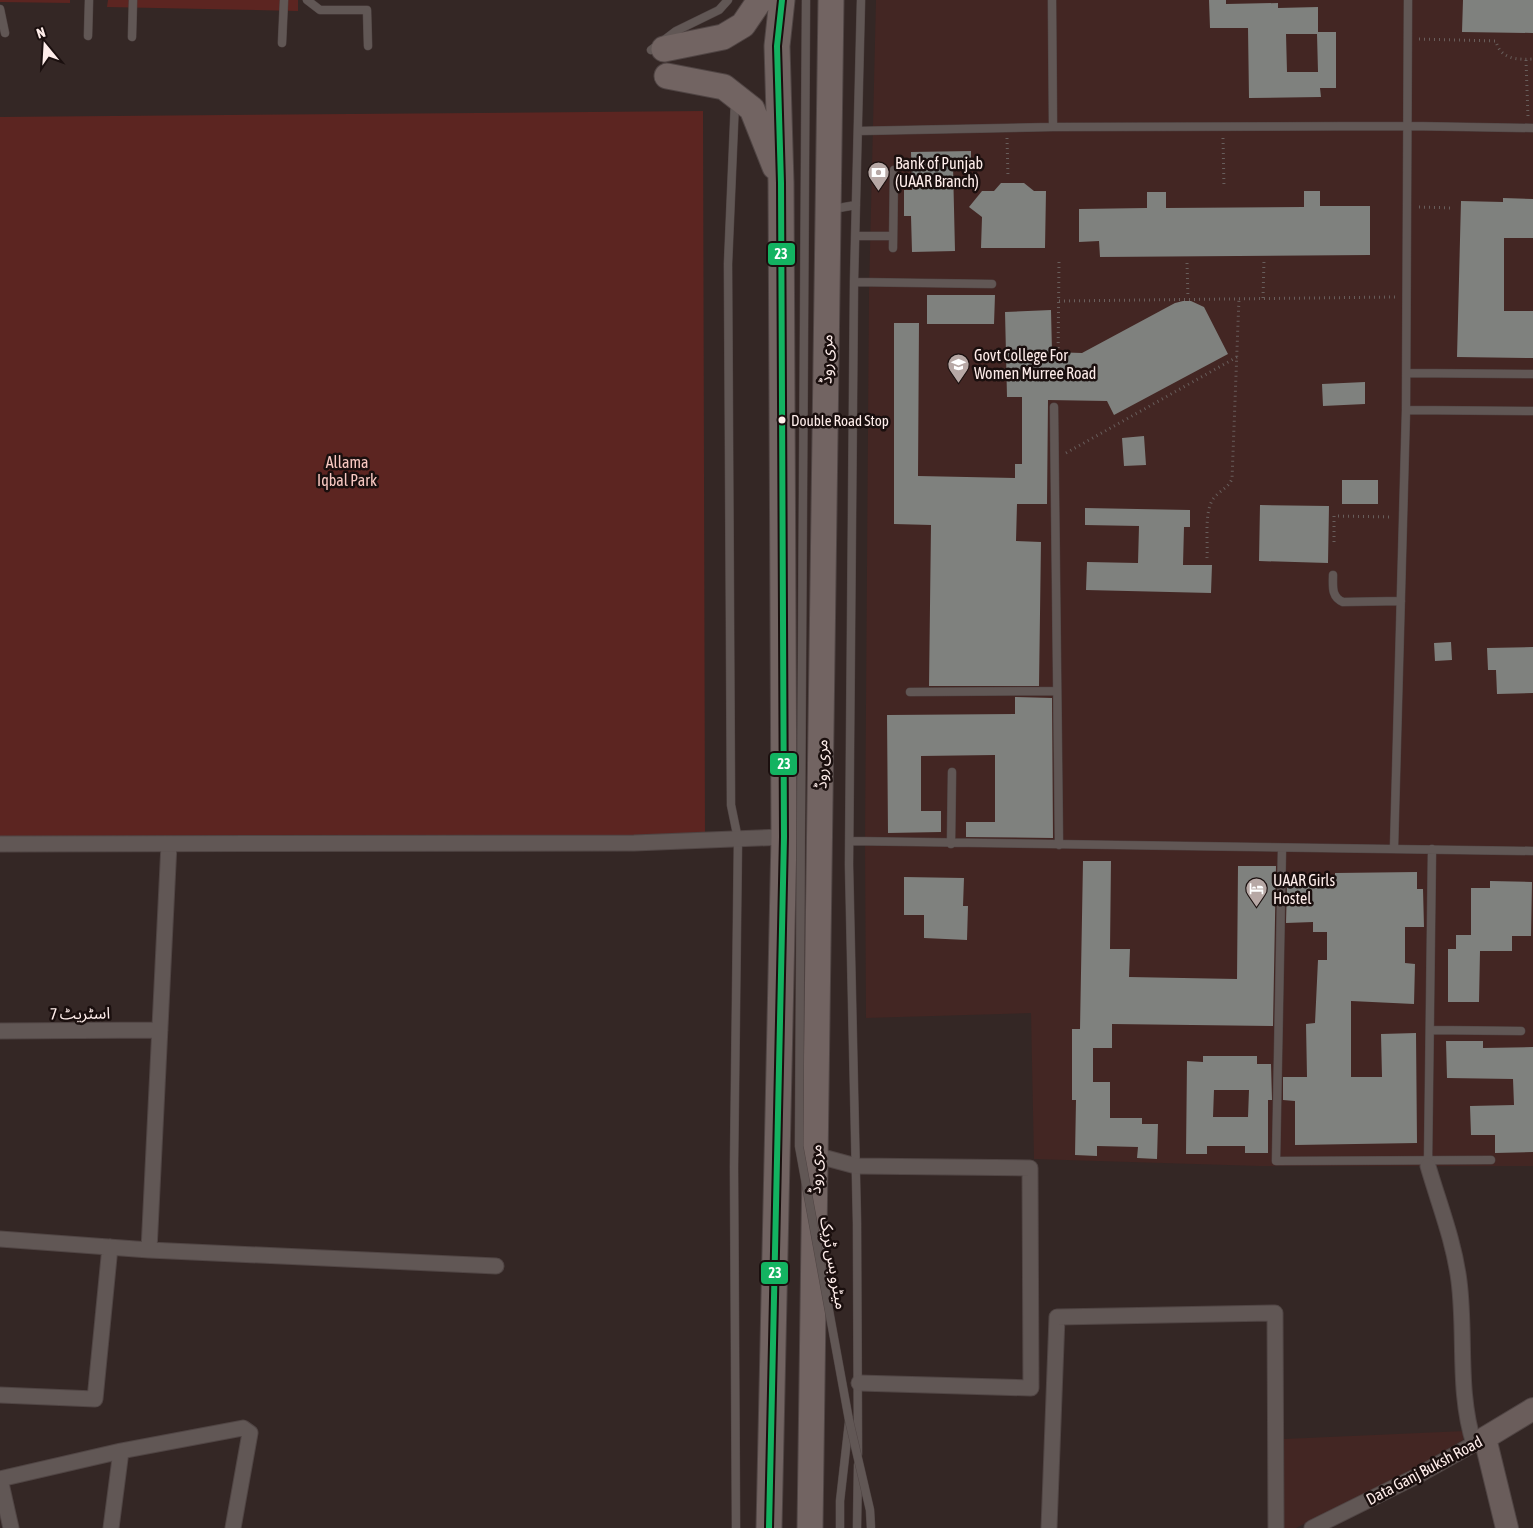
<svg xmlns="http://www.w3.org/2000/svg" width="1533" height="1528" font-family="'Asap Condensed','Noto Sans Arabic',sans-serif">
	<style>
		.built { fill: #432623 }
		.green { fill: #5c2521 }
		.building { fill: #7f817e; fill-rule: evenodd }
		.lines { fill: none; stroke-linecap: round; stroke-linejoin: round }
		.lane-casing { stroke: #504544; stroke-width: 9 }
		.street-casing { stroke: #504544; stroke-width: 17 }
		.secondary-casing { stroke: #504544; stroke-width: 24 }
		.primary-casing { stroke: #504544; stroke-width: 27 }
		.path { stroke: #685e5c; stroke-width: 3; stroke-dasharray: 1 4; stroke-linecap: butt }
		.lane { stroke: #615755; stroke-width: 8 }
		.street { stroke: #615755; stroke-width: 15 }
		.secondary { stroke: #6a5d5b; stroke-width: 22 }
		.primary { stroke: #726462; stroke-width: 25 }
		.lane-bridge-casing { stroke: #504544; stroke-width: 9; stroke-linecap: butt }
		.lane-bridge { stroke: #615755; stroke-width: 8 }
		.bus-1-casing { stroke: #1a0f0e; stroke-width: 10 }
		.bus-1 { stroke: #13b361; stroke-width: 6 }
		.bus-dot { fill: #feedea; stroke: #1a0f0e; stroke-width: 2 }
		.labels { text-anchor: middle; dominant-baseline: central; stroke-width: 5; stroke-linejoin: round; paint-order: stroke }
		.bus-label { font-size: 15px; fill: #feedea; stroke: #1a0f0e; text-anchor: start }
		.poi-label { font-size: 16px; fill: #feedea; stroke: #1a0f0e; text-anchor: start }
		.street-label { font-size: 16px; fill: #feedea; stroke: #1a0f0e }
		.park-label { font-size: 16px; fill: #f7c8c1; stroke: #1a0f0e }
		.line-badge { stroke: #1a0f0e; stroke-width: 2 }
		.badge-label { font-size: 14px; text-anchor: middle; font-weight: bold; fill: #fff }
	</style>
	<rect width="100%" height="100%" fill="#342725"/>
	<path class="built" d="M876 0H1533V1172V1166H1259L1034 1159 1031 1013 866 1018 865 842 869 292Z
		M1465 1431 1463 1440 1407 1473 1296 1528H1284V1439Z"/>
	<path class="green" d="M0 0H70V3L0 2Z
		M108 0H298V11L107 7Z
		M703 111 705 840 0 843V117Z"/>
	<path class="building" d="M1209 0H1226V4L1278 3V8L1318 7V32H1336V88H1320L1321 97 1249 98 1248 28H1210ZM1286 34H1317L1318 72H1287Z
		M1463 0H1533V33L1462 32Z
		M971 151V165L953 166 955 251 912 252 911 216H904V190H912L911 152Z
		M1001 183H1024L1034 191H1046L1045 248H981L982 217 969 207 982 191H994Z
		M1304 191H1320V206H1370V255L1100 257 1099 241 1079 242V209L1147 208V192H1166V208L1304 207Z
		M1503 198 1533 199V238H1504V311H1533V358L1457 357 1461 201 1503 202Z
		M927 295H995L994 324H927Z
		M1183 301H1191L1204 307 1228 354 1114 415 1107 401 1048 400 1047 504H1017L1016 541 1041 542 1039 686H929L931 525 894 524V323H919L918 476 1015 478V464H1022V397H1007L1005 312 1051 310 1052 352 1082 353 1175 303Z
		M1365 382V404L1323 406 1322 384Z
		M1144 436 1146 465 1124 466 1122 438Z
		M1342 480H1378V504H1342Z
		M1260 505 1329 506 1328 563 1259 561Z
		M1085 508 1190 510V527H1184L1183 565H1212L1211 593 1086 590 1087 562 1138 563 1139 526 1085 525Z
		M1451 642 1452 660 1435 661 1434 643Z
		M1533 647V693L1497 694 1496 670H1488L1487 648Z
		M1015 697 1052 698 1053 838 966 837V822H995V755L921 756V811H941V832L888 833 887 715 1015 714Z
		M1083 861H1111L1110 949H1130L1129 977 1237 979 1238 866H1276L1273 1026 1112 1024V1048H1093V1082H1110V1118H1142V1124H1158L1157 1159 1137 1158 1138 1147 1097 1146V1156L1075 1155 1076 1100H1072V1029H1080Z
		M1417 872V889H1423L1424 927H1405V963L1415 964 1414 1004 1351 1001V1077H1382L1381 1034 1416 1033 1417 1143 1295 1145V1101L1283 1100V1077H1307L1306 1024 1315 1023 1318 960H1327V932H1313V922L1286 923 1287 884H1335V873Z
		M904 877 964 878 963 906H968L967 940 924 938V915H904Z
		M1490 881 1532 882 1531 936H1512V951H1480L1479 1002H1448V949H1456V935H1471V888H1490Z
		M1446 1041H1483V1048L1533 1047V1152L1495 1153V1135H1471L1470 1106 1514 1105 1513 1079 1447 1078Z
		M1203 1056H1257V1064H1271L1272 1100H1268V1153H1245V1146H1207V1154H1186L1187 1061 1203 1062ZM1214 1090H1249L1248 1117H1213Z"/>
	<g class="lines">
		<defs>
			<path id="lane" d="M307 0 320 10H367L368 46
				M1052 0 1053 127
				M0 9 5 33
				M88 36 89 0
				M132 37 133 0
				M282 43 284 0
				M651 50 676 31 719 10 728 0
				M735 101 728 264 731 805 738 839 734 1167 736 1528
				M858 131 1053 127 1409 126 1533 128
				M833 209 856 205
				M856 236H893
				M893 248 894 170
				M854 282 992 284
				M1407 373 1533 374
				M1054 407 1059 845
				M1406 410 1408 0
				M1333 575C1333 586 1331 597 1343 602L1401 601
				M910 692 1057 691
				M850 841 1533 851
				M951 844 952 772
				M1282 848 1276 1161 1491 1160
				M1394 848 1406 410 1533 411
				M1431 1030 1521 1031
				M1428 1164 1432 849
				M858 1454 857 1223 849 865 854 282 861 0
				M840 1528V1501L849 1422
				M857 1528 858 1465"/>
			<path id="street" d="M0 844 634 843 784 837
				M0 1031 160 1030
				M815 1155 856 1166 1030 1168 1031 1388 859 1383
				M1428 1166C1439 1204 1454 1241 1459 1281 1466 1335 1457 1391 1474 1444
				M0 1239 149 1250 496 1266
				M149 1250 169 844
				M0 1395 95 1399 110 1247
				M0 1479 121 1451 243 1428 250 1433 233 1528
				M0 1479 11 1528
				M111 1528 121 1451
				M1049 1528 1057 1317 1275 1313 1276 1528
				M1312 1528 1415 1477 1481 1440"/>
			<path id="secondary" d="M1507 1528 1485 1438 1533 1409"/>
			<path id="primary" d="M664 49 723 37 743 25 760 0
				M667 76 724 87 752 109 775 167
				M769 1528 784 837 781 183 777 46 782 0
				M810 1528 831 0"/>
		</defs>
		<use href="#lane" class="lane-casing"/>
		<use href="#street" class="street-casing"/>
		<use href="#secondary" class="secondary-casing"/>
		<use href="#primary" class="primary-casing"/>
		<path class="path" d="M1419 39 1496 41C1500 59 1517 60 1533 59
			M1526 60 1528 117
			M1007 138 1008 177
			M1223 138 1224 188
			M1419 207 1453 208
			M1187 263 1188 298
			M1263 298 1264 260
			M1059 301 1395 297
			M1058 363 1059 260
			M1066 453 1237 357
			M1334 542V516L1392 517
			M1207 558C1208 541 1204 513 1213 499 1219 491 1228 488 1232 479L1239 298"/>
		<use href="#lane" class="lane"/>
		<use href="#street" class="street"/>
		<use href="#secondary" class="secondary"/>
		<use href="#primary" class="primary"/>
		<defs>
			<path id="lane-bridge" d="M806 0 799 1146 849 1420 870 1510 871 1528"/>
		</defs>
		<use href="#lane-bridge" class="lane-bridge-casing"/>
		<use href="#lane-bridge" class="lane-bridge"/>
		<defs>
			<path id="bus-1" d="M769 1528 784 837 781 183 777 46 782 0"/>
		</defs>
		<use href="#bus-1" class="bus-1-casing"/>
		<use href="#bus-1" class="bus-1"/>
	</g>
	<defs>
		<symbol id="bank-pin" viewBox="-11 -11 22 30"><path d="M0 17L-7.5 6A9.5 9.5 0 1 1 7.5 6Z" fill="#b7a8a5" stroke="#1a0f0e"/><path d="M-6-4H6V4H-6ZM0-2.3a2.3 2.3 0 1 0 0 4.6a2.3 2.3 0 1 0 0-4.6Z" fill="#fff"/></symbol>
		<symbol id="university-pin" viewBox="-11 -11 22 30"><path d="M0 17L-7.5 6A9.5 9.5 0 1 1 7.5 6Z" fill="#b7a8a5" stroke="#1a0f0e"/><path d="M0-5L7-2L0 1L-7-2ZM-4 1L0 2.5L4 1V4Q0 6-4 4Z" fill="#fff"/></symbol>
		<symbol id="hotel-pin" viewBox="-11 -11 22 30"><path d="M0 17L-7.5 6A9.5 9.5 0 1 1 7.5 6Z" fill="#b7a8a5" stroke="#1a0f0e"/><path d="M-6-4.5h1.5V1H6V5H4.5V3h-9V5H-6ZM-4 0a1.8 1.8 0 1 1 3.6 0ZM.5 0V-2.5h3Q6-2.5 6 0Z" fill="#fff"/></symbol>
	</defs>
	<g fill-rule="evenodd">
		<use href="#bank-pin" x="866" y="160" width="25" height="34"/>
		<use href="#university-pin" x="946" y="352" width="25" height="34"/>
		<use href="#hotel-pin" x="1244" y="876" width="25" height="34"/>
	</g>
	<circle class="bus-dot" cx="782" cy="420" r="4.5"/>
	<g class="labels">
		<g class="bus-label">
			<text x="791" y="420">Double Road Stop</text>
		</g>
		<g class="poi-label">
			<text x="895" y="163">Bank of Punjab<tspan x="895" dy="18">(UAAR Branch)</tspan></text>
			<text x="974" y="355">Govt College For<tspan x="974" dy="18">Women Murree Road</tspan></text>
			<text x="1273" y="880">UAAR Girls<tspan x="1273" dy="18">Hostel</tspan></text>
		</g>
		<g class="street-label">
			<text transform="translate(826 359) rotate(-89)">مری روڈ</text>
			<text transform="translate(821 764) rotate(-89)">مری روڈ</text>
			<text transform="translate(80 1013) rotate(-1)">اسٹریٹ 7</text>
			<text transform="translate(815 1169) rotate(-89)">مری روڈ</text>
			<text transform="translate(834 1263) rotate(80)">میٹرو بس ٹریک</text>
			<text transform="translate(1424 1470) rotate(-28)">Data Ganj Buksh Road</text>
		</g>
		<g class="park-label">
			<text x="347" y="462">Allama<tspan x="347" dy="18">Iqbal Park</tspan></text>
		</g>
	</g>
	<g class="line-badge">
		<rect x="767" y="242" width="29" height="24" rx="5" fill="#13b361"/>
		<rect x="769" y="752" width="29" height="24" rx="5" fill="#13b361"/>
		<rect x="760" y="1261" width="29" height="24" rx="5" fill="#13b361"/>
	</g>
	<g class="badge-label">
		<text x="781" y="259">23</text>
		<text x="784" y="769">23</text>
		<text x="775" y="1278">23</text>
	</g>
	<g transform="translate(45 45) rotate(342)" stroke="#1a0f0e" stroke-width="4" paint-order="stroke">
	<path d="M0-4L9 19L0 12L-9 19Z" fill="#feedea"/>
	<text y="-8" font-size="14" font-weight="bold" text-anchor="middle" fill="#feedea">N</text>
	</g>
</svg>
